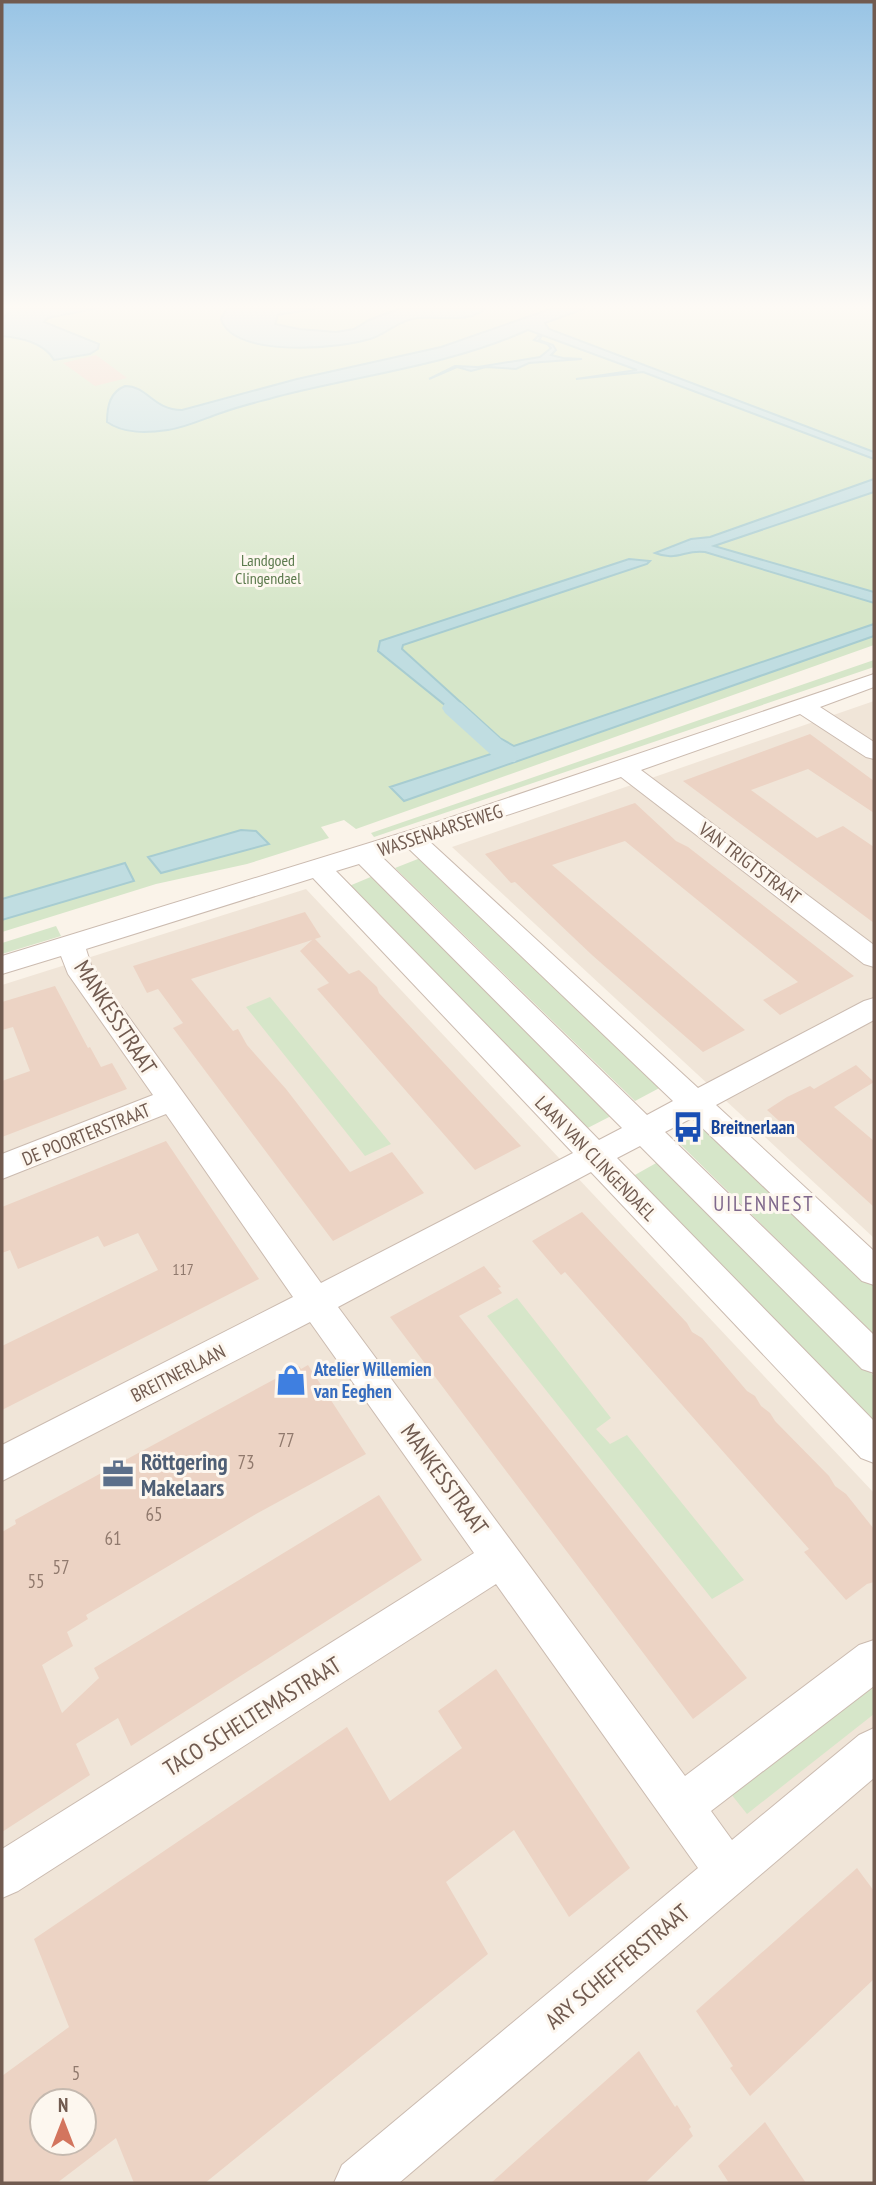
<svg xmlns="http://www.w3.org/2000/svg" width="876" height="2185" font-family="'PT Sans Narrow',sans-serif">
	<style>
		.residential { fill: #f0e5d8; fill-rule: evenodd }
		.green { fill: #d6e6c9 }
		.water { fill: #c0dde1; stroke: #a7ccd1; stroke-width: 2 }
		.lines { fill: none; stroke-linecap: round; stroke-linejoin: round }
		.canal { fill: #c0dde1; fill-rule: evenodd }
		.building { fill: #ecd3c4; fill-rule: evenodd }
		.street-casing { stroke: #cbbbb0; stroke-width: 2 }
		.street { fill: #fff; fill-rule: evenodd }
		.labels { text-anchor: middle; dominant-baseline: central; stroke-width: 6; stroke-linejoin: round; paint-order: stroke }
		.far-park-label { font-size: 16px; fill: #5c7a4d; stroke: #fdf7ef }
		.number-label { font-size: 16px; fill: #90796d }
		.street-label { font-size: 19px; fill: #715b50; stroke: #fdf7ef }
		.transit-label { font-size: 19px; font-weight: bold; fill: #164399; stroke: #fdf7ef; text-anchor: start }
		.shop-label { font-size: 19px; font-weight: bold; fill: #366cbe; stroke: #fdf7ef; text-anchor: start }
		.near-number-label { font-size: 19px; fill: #90796d }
		.neighbourhood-label { font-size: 21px; letter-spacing: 2px; fill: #7f688c; stroke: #fdf7ef }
		.near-street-label { font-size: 23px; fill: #715b50; stroke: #fdf7ef }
		.near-service-label { font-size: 23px; font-weight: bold; fill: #4e5e75; stroke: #fdf7ef; text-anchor: start }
	</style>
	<rect width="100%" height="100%" fill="#faf3e9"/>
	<path class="residential" d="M874 701V1238L452 847Z
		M306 889 874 1493V2183H2V985ZM42 2101H84V2143H42Z"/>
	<path class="green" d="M2 308H874V645L356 829 344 820 321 827 329 838 247 864 156 884 2 932V920L134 881 125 864 2 899Z
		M874 660V667L374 837 371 833Z
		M423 857 665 1085 635 1101 395 868Z
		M373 876 611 1116 578 1133 342 889Z
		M56 926 61 936 2 954V943Z
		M270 997 391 1144 365 1156 246 1007Z
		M710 1126 874 1282V1335L679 1143Z
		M658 1162 874 1376V1435L626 1180Z
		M517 1298 611 1418 596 1429 610 1444 627 1435 744 1580 712 1599 487 1316Z
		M874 1674V1714L747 1814 727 1789Z"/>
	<path class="water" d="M3 308H98L48 318 44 322 99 344 98 349 90 354 54 360C44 342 20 338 2 336V320L8 313Z
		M227 308H320L278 315 275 324 299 329 336 332 354 329 369 320 401 308H485C469 326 433 314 412 319 396 323 387 333 373 338 343 349 233 359 221 319Z
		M553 308H586L545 323 549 329 874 452V459L643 372 576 379 637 370 528 330C448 366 360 375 276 397 258 402 241 406 224 412 205 418 188 427 168 430 147 433 124 434 107 422 107 406 110 392 125 386 148 386 153 410 182 410L297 379 441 347Z
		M538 336 541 337 539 340 553 345 556 350 551 355 563 358 582 359 529 363 516 369 486 367 471 371 457 367 429 379 455 366 478 367 540 357 551 348 547 344 534 340Z
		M874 479V492L714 546 874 592V603L705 552C685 549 677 562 655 553L691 539 710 537Z
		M629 559 650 561 647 564 403 645 402 649 500 738 514 746 874 624V636L404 801 390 787 497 752 498 748 378 651 380 641Z
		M241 830 256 831 269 844 161 873 148 857Z
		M125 863 134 881 2 920V899Z"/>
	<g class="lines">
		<path class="canal" d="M453 701 461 703 515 752 518 757 515 762H499L445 713 442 708 445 703Z"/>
	</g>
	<path class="building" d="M96 355 127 378 95 386 63 363Z
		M810 734 874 781V813L808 769 751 790 817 838 843 826 874 847V923L683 781Z
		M635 803 676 841 688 847 854 976 780 1015 763 1000 798 982 625 841 552 865 745 1030 703 1052 592 955 515 882 511 883 485 854Z
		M305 912 321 937 315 939 349 974 359 970 377 987 379 993 521 1146 475 1170 317 989 329 983 300 951 312 940 191 979 233 1031 238 1029 247 1045 286 1089 350 1172 392 1152 424 1193 333 1241 173 1028 183 1023 158 989 147 993 133 966Z
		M55 986 88 1048 90 1047 101 1067 112 1063 127 1089 2 1137V1081L30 1071 13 1027 2 1030V1002Z
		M856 1065 874 1082 834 1107 874 1141V1207L767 1110 787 1097 810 1086 814 1089Z
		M166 1141 259 1279 2 1410V1346L158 1270 138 1233 104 1247 98 1236 18 1269 10 1250 2 1253V1207Z
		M582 1212 687 1323 692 1332 702 1338 747 1391 755 1396 761 1406 770 1413 775 1421 829 1476 835 1486 846 1494 874 1529V1582L867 1584 846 1600 804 1552 809 1549 712 1439 565 1272 561 1275 532 1241Z
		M484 1266 501 1287 498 1288 502 1293 459 1316 747 1678 693 1719 390 1317Z
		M308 1365 366 1454 256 1514 86 1615 88 1619 67 1632 73 1646 42 1665 62 1713 99 1678 94 1668 379 1495 422 1560 131 1746 118 1718 76 1744 90 1775 2 1832V1532L16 1524 15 1520 46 1503 299 1366 301 1369Z
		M496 1669 630 1868 569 1917 514 1830 446 1882 488 1954 205 2183H134L116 2138 57 2183H2V2076L69 2027 34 1939 347 1727 390 1801 462 1748 438 1711ZM42 2101H84V2143H42Z
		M857 1868 874 1891V1979L750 2096 730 2068 733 2066 696 2011Z
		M639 2051 675 2107 677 2105 691 2127 689 2129 693 2136 645 2183H491Z
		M765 2122 806 2183H729L718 2166Z"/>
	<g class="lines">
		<defs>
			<path id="street" d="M874 674V687L820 707 874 742V759L866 757 800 714 641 770 874 945V967L864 964 621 777 429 841 698 1088 864 1001 874 998V1020L716 1105 874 1251V1285L862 1281 692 1118 665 1132 874 1335V1373L862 1369 640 1146 617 1158 874 1421V1463L861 1458 591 1172 338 1307 685 1776 859 1645 874 1640V1686L711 1811 732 1840 859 1735 874 1728V1778L399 2183H334L342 2165 698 1868 496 1584 18 1891 2 1898V1849L474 1553 310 1322 2 1481V1445L293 1297 166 1114 2 1179V1154L153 1095 68 974 61 956 2 974V956L431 824ZM408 848 673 1101 647 1115 381 856ZM359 864 622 1128 599 1140 336 871ZM313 878 573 1153 321 1283 91 965 86 949Z"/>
		</defs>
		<use href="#street" class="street-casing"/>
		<use href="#street" class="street"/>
	</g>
	<linearGradient id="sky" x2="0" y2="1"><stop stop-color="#98c4e5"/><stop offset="0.5" stop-color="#fdfaf5"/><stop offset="1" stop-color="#fdfaf5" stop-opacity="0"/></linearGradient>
	<rect width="876" height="614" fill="url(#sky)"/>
	<defs>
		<symbol id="bus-bare" viewBox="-9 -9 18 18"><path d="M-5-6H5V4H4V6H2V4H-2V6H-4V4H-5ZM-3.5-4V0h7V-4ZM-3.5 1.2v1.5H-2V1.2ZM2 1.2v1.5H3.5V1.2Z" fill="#1a4fb4" stroke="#fdf7ef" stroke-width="2.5" paint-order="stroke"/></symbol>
		<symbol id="shop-bare" viewBox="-9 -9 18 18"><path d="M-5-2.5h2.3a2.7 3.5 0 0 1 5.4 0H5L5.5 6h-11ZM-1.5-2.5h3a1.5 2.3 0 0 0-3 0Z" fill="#3f7fe0" stroke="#fdf7ef" stroke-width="2.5" paint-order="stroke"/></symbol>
		<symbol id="office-bare" viewBox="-9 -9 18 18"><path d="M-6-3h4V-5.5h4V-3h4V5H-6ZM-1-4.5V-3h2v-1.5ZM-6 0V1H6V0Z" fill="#5c6f8a" stroke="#fdf7ef" stroke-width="2.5" paint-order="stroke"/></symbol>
	</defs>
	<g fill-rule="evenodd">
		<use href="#bus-bare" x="666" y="1105" width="44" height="44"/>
		<use href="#shop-bare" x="269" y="1358" width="44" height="44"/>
		<use href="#office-bare" x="96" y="1452" width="44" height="44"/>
	</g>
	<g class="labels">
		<g class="far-park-label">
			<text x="268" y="560">Landgoed<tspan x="268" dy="18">Clingendael</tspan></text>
		</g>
		<g class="number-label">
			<text x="183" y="1269">117</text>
		</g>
		<g class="street-label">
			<text transform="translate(440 830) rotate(-18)">WASSENAARSEWEG</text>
			<text transform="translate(750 863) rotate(37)">VAN TRIGTSTRAAT</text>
			<text transform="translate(86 1134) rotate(-22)">DE POORTERSTRAAT</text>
			<text transform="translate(596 1158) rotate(46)">LAAN VAN CLINGENDAEL</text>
			<text transform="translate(178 1373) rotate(-27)">BREITNERLAAN</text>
		</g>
		<g class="transit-label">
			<text x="711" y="1127">Breitnerlaan</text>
		</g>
		<g class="shop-label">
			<text x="314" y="1369">Atelier Willemien<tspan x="314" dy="22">van Eeghen</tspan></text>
		</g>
		<g class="near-number-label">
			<text x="286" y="1440">77</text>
			<text x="246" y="1462">73</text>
			<text x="154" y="1514">65</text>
			<text x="113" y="1538">61</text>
			<text x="61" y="1567">57</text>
			<text x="36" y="1581">55</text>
			<text x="76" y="2073">5</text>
		</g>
		<g class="neighbourhood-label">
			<text x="764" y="1203">UILENNEST</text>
		</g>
		<g class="near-street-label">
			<text transform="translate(116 1017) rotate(57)">MANKESSTRAAT</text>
			<text transform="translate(445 1479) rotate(54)">MANKESSTRAAT</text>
			<text transform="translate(252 1716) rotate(-32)">TACO SCHELTEMASTRAAT</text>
			<text transform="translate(617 1966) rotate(-40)">ARY SCHEFFERSTRAAT</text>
		</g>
		<g class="near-service-label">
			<text x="141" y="1461">Röttgering<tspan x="141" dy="26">Makelaars</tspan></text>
		</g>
	</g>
	<rect width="876" height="2185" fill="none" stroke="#715b50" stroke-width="7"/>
	<g transform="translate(63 2122)"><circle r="33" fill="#fdf7ef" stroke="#c5b9af" stroke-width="2"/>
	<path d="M0-5L12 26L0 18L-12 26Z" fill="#d3755e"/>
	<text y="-10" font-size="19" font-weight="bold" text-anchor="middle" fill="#715b50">N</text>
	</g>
</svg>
